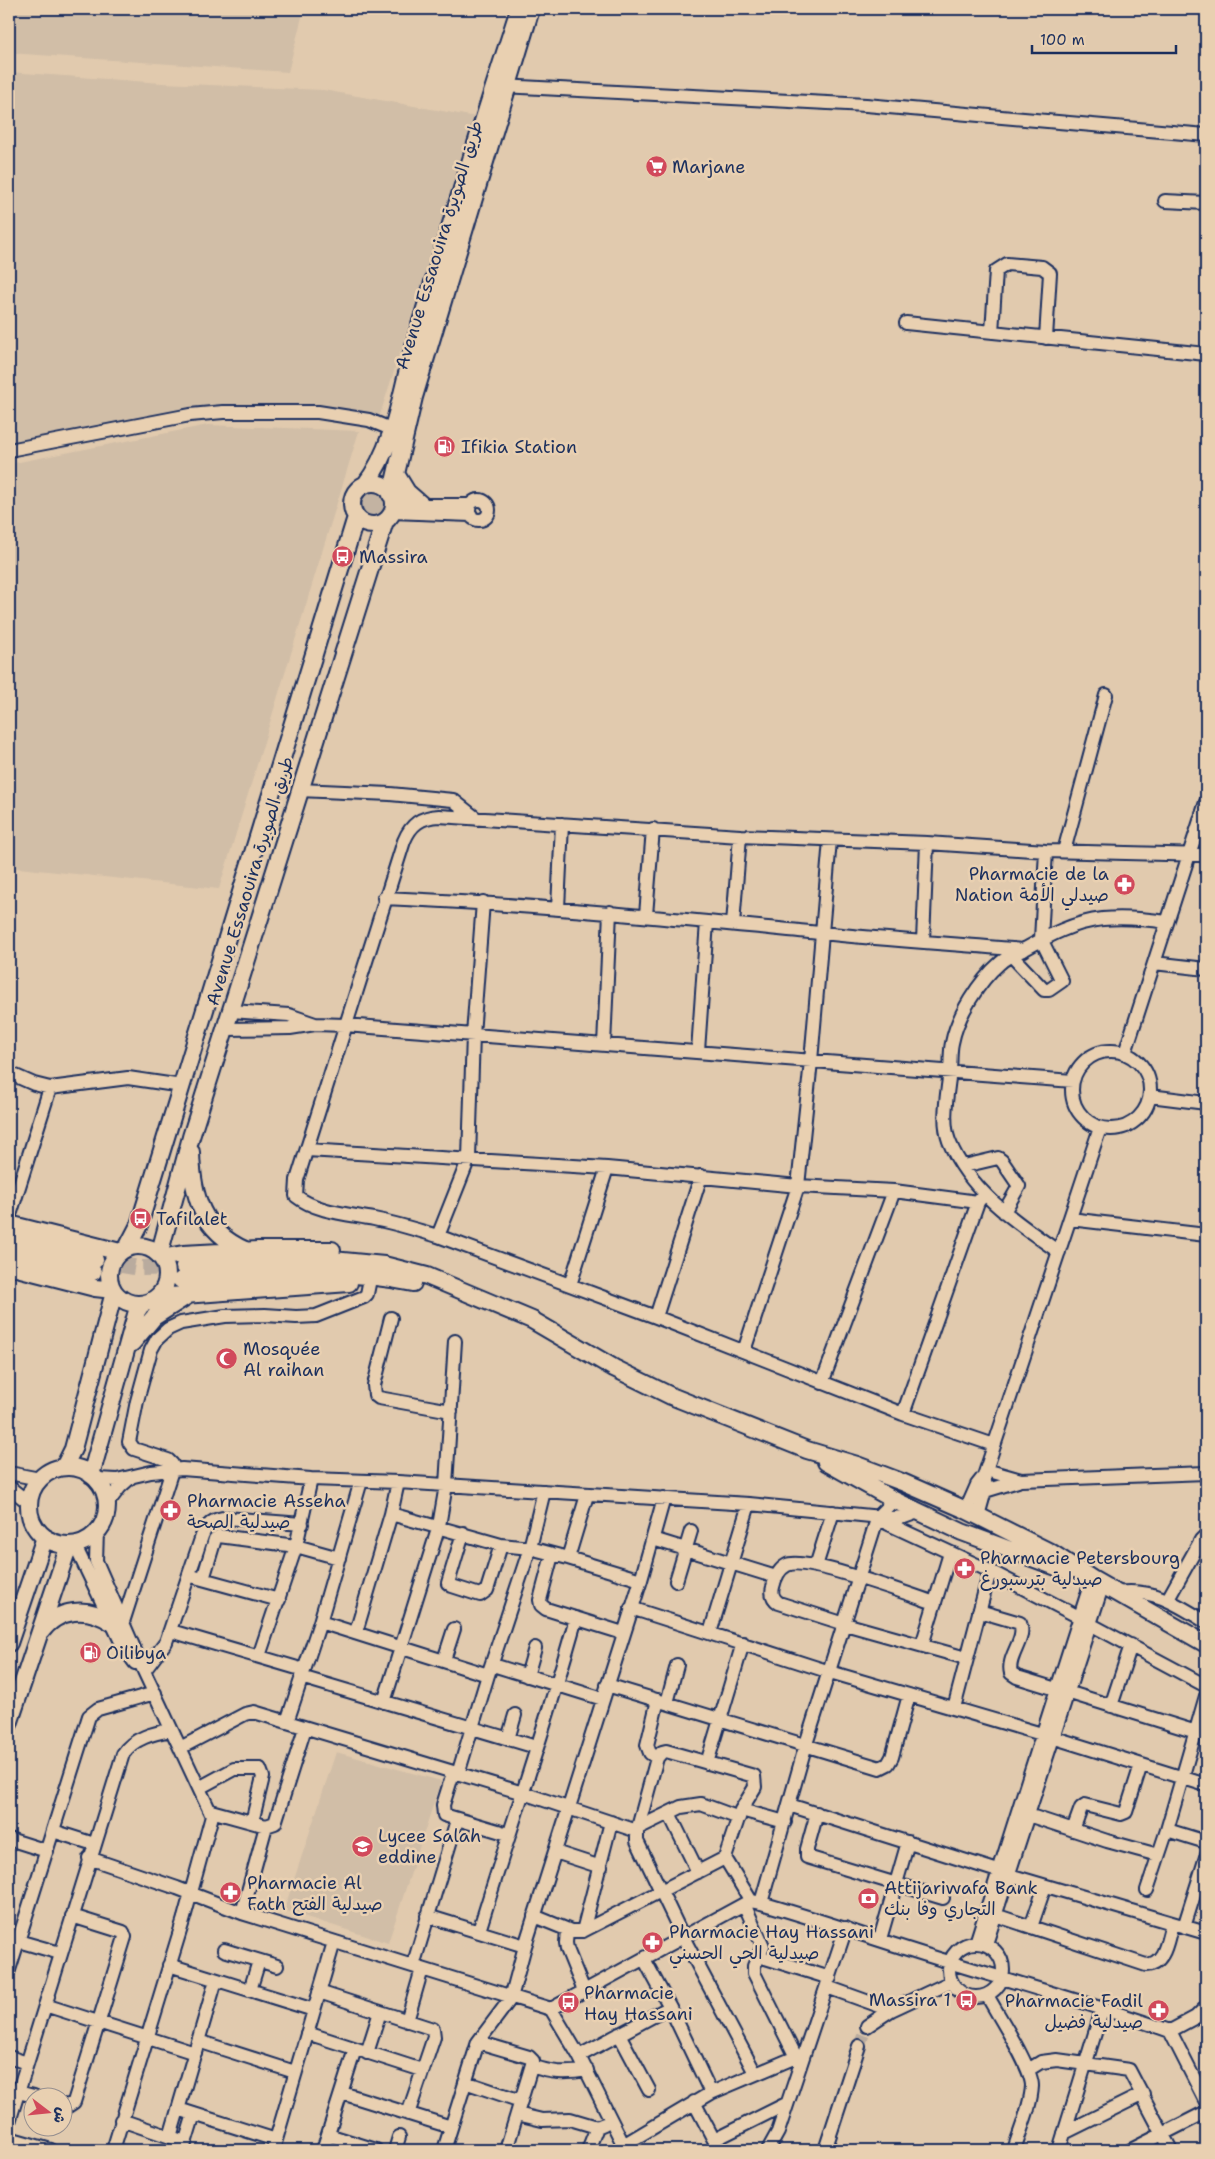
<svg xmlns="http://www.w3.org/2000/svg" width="1215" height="2159" font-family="'Shantell Sans','Playpen Sans Arabic',sans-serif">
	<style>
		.built { fill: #d1bea7 }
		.green { fill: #c3b3a2; stroke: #6f7180 }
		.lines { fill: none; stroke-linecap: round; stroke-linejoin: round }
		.minor-tunnel { stroke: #b9ab9e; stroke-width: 12; stroke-dasharray: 12 6; stroke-linecap: butt }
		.major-tunnel { stroke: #b9ab9e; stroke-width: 16; stroke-dasharray: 16 8; stroke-linecap: butt }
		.minor-casing { stroke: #1b2f5e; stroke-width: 16 }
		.major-casing { stroke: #1b2f5e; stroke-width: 20 }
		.minor { stroke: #e9d0b1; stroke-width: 12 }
		.major { stroke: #e9d0b1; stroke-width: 16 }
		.labels { text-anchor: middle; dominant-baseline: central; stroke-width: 5; stroke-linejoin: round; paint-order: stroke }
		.poi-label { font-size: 18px; fill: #1b2f5e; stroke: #e9d0b1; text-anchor: start }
		.street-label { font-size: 18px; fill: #1b2f5e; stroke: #e9d0b1 }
	</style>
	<rect width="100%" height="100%" fill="#e1caae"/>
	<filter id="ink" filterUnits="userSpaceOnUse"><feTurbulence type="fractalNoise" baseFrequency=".02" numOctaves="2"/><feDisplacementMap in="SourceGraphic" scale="10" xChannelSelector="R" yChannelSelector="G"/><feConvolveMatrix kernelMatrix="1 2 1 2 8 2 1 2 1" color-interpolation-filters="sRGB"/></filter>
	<g filter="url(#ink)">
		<path class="built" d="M9 9H304L288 72 9 53Z
			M9 72 162 83 323 90 476 117 377 424 354 417 207 414 9 450Z
			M208 425 359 431 219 889 9 867V464Z
			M336 1752 441 1781 388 1943 284 1910Z"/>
		<path class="green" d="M362 504a14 14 0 1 1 28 0a14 14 0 1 1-28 0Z"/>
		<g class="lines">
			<path class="minor-tunnel" d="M859 2046 867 2026"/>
			<path class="major-tunnel" d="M95 1260 139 1268 184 1267"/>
			<defs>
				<path id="minor" d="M500 86 866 105 1206 135
					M1165 201 1206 203
					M906 323 1206 354
					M992 332 996 271 1007 264 1042 267 1050 273 1046 338
					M9 450 190 415 223 412H318L369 420 391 429
					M469 510a10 10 0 1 1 20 0a10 10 0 1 1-20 0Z
					M393 501 422 505H470
					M392 512 471 515
					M299 790 390 794 453 800 477 819
					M1064 851 1106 695
					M384 898C530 904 675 919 821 933 888 940 956 944 1024 950
					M558 908 562 824
					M646 915 653 829
					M733 924 740 836
					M923 941 927 843
					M1012 956 1044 990H1049L1062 981 1041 939 1046 851
					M1154 963 1206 969
					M231 1011 289 1015 315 1024
					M225 1029 290 1028 315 1024 345 1025 1073 1081
					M604 1045 610 912
					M1072 1090a39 39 0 1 1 78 0a39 39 0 1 1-78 0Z
					M698 1051 707 922
					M1125 1053 1206 802
					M9 1073 34 1084 50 1088 128 1078 182 1086
					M1150 1096 1206 1103
					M307 1150 607 1168 798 1186 894 1191 978 1202
					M964 1166 998 1158 1002 1161 1019 1186 1004 1212
					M11 1212 50 1088
					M1070 1219 1206 1235
					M438 1236 469 1158 473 1035 483 902
					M1059 1252C1017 1223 969 1191 949 1141 941 1119 948 1092 950 1069 951 1061 950 1051 952 1043 957 1016 979 981 1000 963 1006 957 1015 954 1023 950 1048 936 1074 922 1103 919 1125 917 1146 919 1167 922
					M570 1285 607 1168
					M656 1317 701 1176
					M391 1318 374 1385 375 1395 379 1398 451 1411
					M744 1351 798 1186 811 1061 830 840
					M822 1383 894 1191
					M903 1414 978 1202 983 1196
					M994 1445 903 1414 656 1317 438 1236C417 1230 395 1223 374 1219 349 1214 316 1212 296 1196L297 1180 404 841C411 824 421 817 439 816L740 836 927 843 1046 851 1206 855
					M986 1470 1021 1480 1206 1473
					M9 1473 40 1479
					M97 1479 117 1480 151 1472 182 1469 311 1479 398 1482 749 1504 891 1518 904 1517 918 1512
					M9 1487 29 1503
					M985 1491 1018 1481
					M107 1504 120 1487 130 1478
					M966 1510 977 1485 984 1476 1100 1128
					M391 1514 501 1545 530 1548 568 1558 641 1580
					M978 1516 986 1487 984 1476
					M880 1520 990 1571 1079 1617
					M97 1531 96 1561 144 1671 212 1816 184 1918 113 2150
					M463 1533 448 1583 452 1586 480 1595 487 1590 501 1545
					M653 1539 776 1577
					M71 1545 79 1554 124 1648 135 1663
					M552 1555 540 1600 541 1605 546 1609 623 1633
					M568 1558 587 1495
					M816 1566 833 1512
					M195 1577 279 1600
					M203 1579 215 1539 219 1536 296 1546 339 1558
					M676 1581 691 1531
					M1118 1593C1153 1588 1177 1604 1206 1622
					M1168 1599 1201 1540 1206 1535
					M935 1603C911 1595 806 1556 787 1565 779 1569 775 1578 773 1587 771 1594 773 1599 779 1603L845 1624 966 1658
					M631 1608 830 1672 1052 1737 1206 1785
					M979 1611 1020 1623C1027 1639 1006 1657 1011 1673L1017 1677 1056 1689
					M123 1622 173 1467 172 1464 168 1460 134 1449 129 1442 137 1401 151 1350 157 1339 168 1329 181 1323 225 1316 265 1315 296 1317 316 1316 364 1297 367 1294 369 1284
					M320 1622 488 1675
					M1090 1624 1206 1686
					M171 1631 304 1670
					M356 1632 391 1514 398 1482
					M710 1633 749 1504
					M922 1645 950 1553
					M259 1656 296 1546 311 1479
					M444 1660 454 1629
					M493 1665 603 1699
					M144 1671 166 1642 202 1536C207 1524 214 1518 226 1518L302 1524
					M527 1676 535 1648
					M301 1677 536 1747
					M607 1685 880 1768 888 1764 892 1757 909 1695
					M1067 1692 1206 1735
					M1206 1696 1167 1830 1206 1842
					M384 1702 439 1526 446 1485 455 1341
					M667 1703 677 1665
					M1111 1706 1131 1645
					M954 1708 990 1571
					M287 1722 320 1622 361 1481
					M508 1739 515 1715
					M180 1748 245 1714 254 1712 523 1793 637 1831
					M657 1758 650 1753 647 1745 658 1700
					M707 1763 743 1643
					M453 1773 443 1805 444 1815 508 1834
					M458 1774 488 1675 530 1548 544 1491
					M199 1788 234 1769H260L263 1777 252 1822
					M789 1805 998 1871
					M741 1810 785 1822
					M211 1811 266 1826 275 1823 305 1728
					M669 1813 698 1872
					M817 1813 807 1849V1857L943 1898
					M1028 1815 1107 1841 1158 1855
					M638 1828 681 1807 701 1804 739 1818
					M1073 1830 1081 1808 1085 1805 1121 1814 1126 1812 1141 1765
					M53 1831 94 1844
					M9 1839 47 1851
					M555 1852 601 1867
					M89 1858 177 1888 242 1913 551 2009 744 1904 751 1901 761 1903C824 1921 886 1943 949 1962 1023 1985 1097 2005 1170 2031L1206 2102
					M725 1858 741 1810 755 1787 754 1776 666 1751 662 1752 657 1758 637 1831V1841L683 1937 755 2073
					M1009 1875 1206 1933
					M1147 1890 1167 1830
					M761 1903 806 1744 878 1516 894 1500
					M744 1904 763 1946 754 1966V1973L796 2057 802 2055
					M242 1913 266 1826
					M995 1915 1146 1965C1166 1964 1167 1939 1172 1924
					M427 1916 525 1946
					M534 1916 571 1931H583L725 1858 751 1901
					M1031 1927 1045 1886
					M1184 1927 1206 1857
					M567 1930 566 1943 567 1949 584 1991
					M479 1931C511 1826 547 1723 576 1618
					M583 1931 611 1822
					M880 1939 908 1842
					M18 1941 60 1953
					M949 1970a27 27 0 1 1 54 0a27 27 0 1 1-54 0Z
					M976 1943 1092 1579
					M986 1944 1103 1584
					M224 1950 277 1966
					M759 1956 830 1978
					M644 1959 670 2007 711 2093
					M169 1965 314 2010
					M413 1966 457 1820
					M9 1970 89 1716 98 1709 155 1693
					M827 1987 891 2010
					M250 1990 259 1961
					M319 1992 433 2029 434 2037 408 2114
					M987 1995C997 2014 1032 2067 1032 2086 1031 2107 1020 2130 1014 2150
					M45 2005 195 2053
					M551 2009 579 2056 626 2150
					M407 2021 422 1969
					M867 2026 891 2010 951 1982
					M1170 2031 1196 2017 1206 2007
					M307 2033 422 2070
					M619 2034 649 2090
					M198 2041 295 2072
					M478 2042 529 2057 533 2061 506 2150
					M367 2053 380 2012
					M579 2056 670 2007
					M9 2057 27 2063
					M532 2066C551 2073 566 2074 587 2070
					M1028 2070 1041 2062 1057 2060 1129 2070 1171 2150
					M465 2082 521 2101
					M18 2092 34 2096
					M342 2093 451 2127
					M694 2102 714 2140 786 2104
					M62 2105 68 2106 74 2102 125 1937 123 1932 72 1916
					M178 2109 276 2140
					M517 2114 542 2120 570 2119 597 2127
					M121 2120 185 2142
					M9 2122 123 1754C133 1738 154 1733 171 1730
					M1064 2133 1143 2094
					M328 2135 376 2150
					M170 2137 216 1980
					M9 2138 51 2150
					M625 2144 711 2093 796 2057
					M183 2150 194 2114
					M273 2150 334 1942
					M323 2150 355 2049
					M395 2150 399 2137
					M444 2150 478 2042 511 1998 525 1946 641 1580 664 1498
					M588 2150 597 2127 604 2124
					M768 2150 778 2132 846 1928
					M825 2150 859 2046
					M1059 2150 1103 2007
					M1131 2150 1206 2112"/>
				<path id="major" d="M396 474 407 492 422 505
					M352 504a21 21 0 1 1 42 0a21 21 0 1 1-42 0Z
					M365 485C397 443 402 384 417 335 450 226 484 117 519 9
					M391 495 414 397 531 9
					M191 1152C192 1196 202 1231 245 1250
					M9 1224 120 1252
					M9 1238 95 1260
					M109 1275a29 29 0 1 1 58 0a29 29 0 1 1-58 0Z
					M127 1248 139 1225 356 517
					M9 1251 93 1272
					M159 1255 191 1137 385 521
					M161 1258 183 1254 258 1250H332
					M9 1266 95 1288 113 1290
					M184 1267 333 1260 384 1265 427 1276 532 1320 614 1368 671 1396 807 1450 857 1465 902 1482 966 1510 1052 1553 1092 1579 1206 1644
					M181 1280C261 1276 334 1266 413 1283
					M157 1297 349 1283
					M132 1343 154 1317 187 1296
					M826 1462 894 1500 962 1532 1067 1571
					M64 1467 73 1449 114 1292
					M29 1506a39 39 0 1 1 78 0a39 39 0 1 1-78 0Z
					M91 1475 137 1311 142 1304
					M41 1632C58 1608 88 1606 111 1622
					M9 1643 45 1537
					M9 1724 69 1545"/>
			</defs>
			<use href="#minor" class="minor-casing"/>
			<use href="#major" class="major-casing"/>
			<use href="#minor" class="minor"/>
			<use href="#major" class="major"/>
		</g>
	</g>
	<defs>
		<symbol id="supermarket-disc" viewBox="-11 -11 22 22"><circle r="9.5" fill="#d1495b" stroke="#e9d0b1"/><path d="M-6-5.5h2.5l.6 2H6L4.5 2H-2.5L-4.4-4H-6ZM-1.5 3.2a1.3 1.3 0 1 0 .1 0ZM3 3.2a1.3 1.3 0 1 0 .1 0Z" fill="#fff"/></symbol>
		<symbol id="fuel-disc" viewBox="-11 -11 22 22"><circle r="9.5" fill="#d1495b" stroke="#e9d0b1"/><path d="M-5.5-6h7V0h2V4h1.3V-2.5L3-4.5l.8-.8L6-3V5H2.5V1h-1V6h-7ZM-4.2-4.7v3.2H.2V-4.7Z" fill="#fff"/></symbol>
		<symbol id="bus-disc" viewBox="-11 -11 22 22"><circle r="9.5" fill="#d1495b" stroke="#e9d0b1"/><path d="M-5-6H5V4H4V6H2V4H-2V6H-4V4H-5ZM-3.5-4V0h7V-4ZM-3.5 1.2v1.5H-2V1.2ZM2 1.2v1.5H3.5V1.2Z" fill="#fff"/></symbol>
		<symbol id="pharmacy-disc" viewBox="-11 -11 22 22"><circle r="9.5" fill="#d1495b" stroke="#e9d0b1"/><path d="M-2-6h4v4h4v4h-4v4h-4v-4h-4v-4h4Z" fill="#fff"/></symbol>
		<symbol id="mosque-disc" viewBox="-11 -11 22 22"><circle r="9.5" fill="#d1495b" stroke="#e9d0b1"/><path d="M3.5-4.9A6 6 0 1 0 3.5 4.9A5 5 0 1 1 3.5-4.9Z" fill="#fff"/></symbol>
		<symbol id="school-disc" viewBox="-11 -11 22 22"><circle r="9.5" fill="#d1495b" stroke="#e9d0b1"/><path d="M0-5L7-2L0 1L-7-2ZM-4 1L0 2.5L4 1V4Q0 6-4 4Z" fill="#fff"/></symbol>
		<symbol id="bank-disc" viewBox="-11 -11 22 22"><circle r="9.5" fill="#d1495b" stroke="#e9d0b1"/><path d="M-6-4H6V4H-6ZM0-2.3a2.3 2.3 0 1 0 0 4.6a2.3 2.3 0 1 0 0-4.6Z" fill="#fff"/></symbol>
	</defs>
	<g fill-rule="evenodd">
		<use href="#supermarket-disc" x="644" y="154" width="25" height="25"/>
		<use href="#fuel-disc" x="432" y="434" width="25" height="25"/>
		<use href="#bus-disc" x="330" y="544" width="25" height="25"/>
		<use href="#pharmacy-disc" x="1112" y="872" width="25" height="25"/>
		<use href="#bus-disc" x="128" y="1206" width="25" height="25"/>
		<use href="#mosque-disc" x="214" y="1346" width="25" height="25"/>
		<use href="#pharmacy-disc" x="158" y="1498" width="25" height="25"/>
		<use href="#pharmacy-disc" x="952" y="1556" width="25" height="25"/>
		<use href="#fuel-disc" x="78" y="1640" width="25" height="25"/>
		<use href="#school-disc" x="350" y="1834" width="25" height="25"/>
		<use href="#pharmacy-disc" x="218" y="1880" width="25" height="25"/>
		<use href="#bank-disc" x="856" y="1886" width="25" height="25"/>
		<use href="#pharmacy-disc" x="640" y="1930" width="25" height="25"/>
		<use href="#bus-disc" x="954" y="1988" width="25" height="25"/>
		<use href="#bus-disc" x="556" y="1990" width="25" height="25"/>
		<use href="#pharmacy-disc" x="1146" y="1998" width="25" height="25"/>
	</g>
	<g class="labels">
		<g class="poi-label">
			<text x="672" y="167">Marjane</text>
			<text x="461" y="447">Ifikia Station</text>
			<text x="359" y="557">Massira</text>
			<text x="1109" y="874" text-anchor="end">Pharmacie de la<tspan x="1109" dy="21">Nation صيدلي الأمة</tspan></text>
			<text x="156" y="1219">Tafilalet</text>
			<text x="243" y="1349">Mosquée<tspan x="243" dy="21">Al raihan</tspan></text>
			<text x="187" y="1501">Pharmacie Asseha<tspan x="187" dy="21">صيدلية الصحة</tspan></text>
			<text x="980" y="1558">Pharmacie Petersbourg<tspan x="980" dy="21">صيدلية بترسبورغ</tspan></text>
			<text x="106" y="1653">Oilibya</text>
			<text x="378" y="1836">Lycee Salah<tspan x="378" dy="21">eddine</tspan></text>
			<text x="247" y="1883">Pharmacie Al<tspan x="247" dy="21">Fath صيدلية الفتح</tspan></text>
			<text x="884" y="1888">Attijariwafa Bank<tspan x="884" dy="21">التجاري وفا بنك</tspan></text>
			<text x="669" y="1932">Pharmacie Hay Hassani<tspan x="669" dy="21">صيدلية الحي الحسني</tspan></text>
			<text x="584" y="1993">Pharmacie<tspan x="584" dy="21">Hay Hassani</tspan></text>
			<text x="951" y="2000" text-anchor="end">Massira 1</text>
			<text x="1143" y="2001" text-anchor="end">Pharmacie Fadil<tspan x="1143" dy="21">صيدلية فضيل</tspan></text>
		</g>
		<g class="street-label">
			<text transform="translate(439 245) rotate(-73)">Avenue Essaouira طريق الصويرة</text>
			<text transform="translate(250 881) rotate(-73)">Avenue Essaouira طريق الصويرة</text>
		</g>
	</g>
	<rect width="1215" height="2159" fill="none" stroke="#e9d0b1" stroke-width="30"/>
	<rect x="15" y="15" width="1185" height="2129" fill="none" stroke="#1b2f5e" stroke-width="2" filter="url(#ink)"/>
	<g transform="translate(48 2112) rotate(106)"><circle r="24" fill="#e9d0b1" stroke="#979090"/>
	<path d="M0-4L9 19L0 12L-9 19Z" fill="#d1495b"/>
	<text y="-8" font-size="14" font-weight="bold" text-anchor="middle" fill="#1b2f5e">ش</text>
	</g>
	<path d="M1032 45v8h144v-8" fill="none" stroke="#1b2f5e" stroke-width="2.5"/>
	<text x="1040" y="45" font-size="15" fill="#1b2f5e" stroke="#e9d0b1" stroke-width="4" paint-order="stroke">100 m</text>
</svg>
